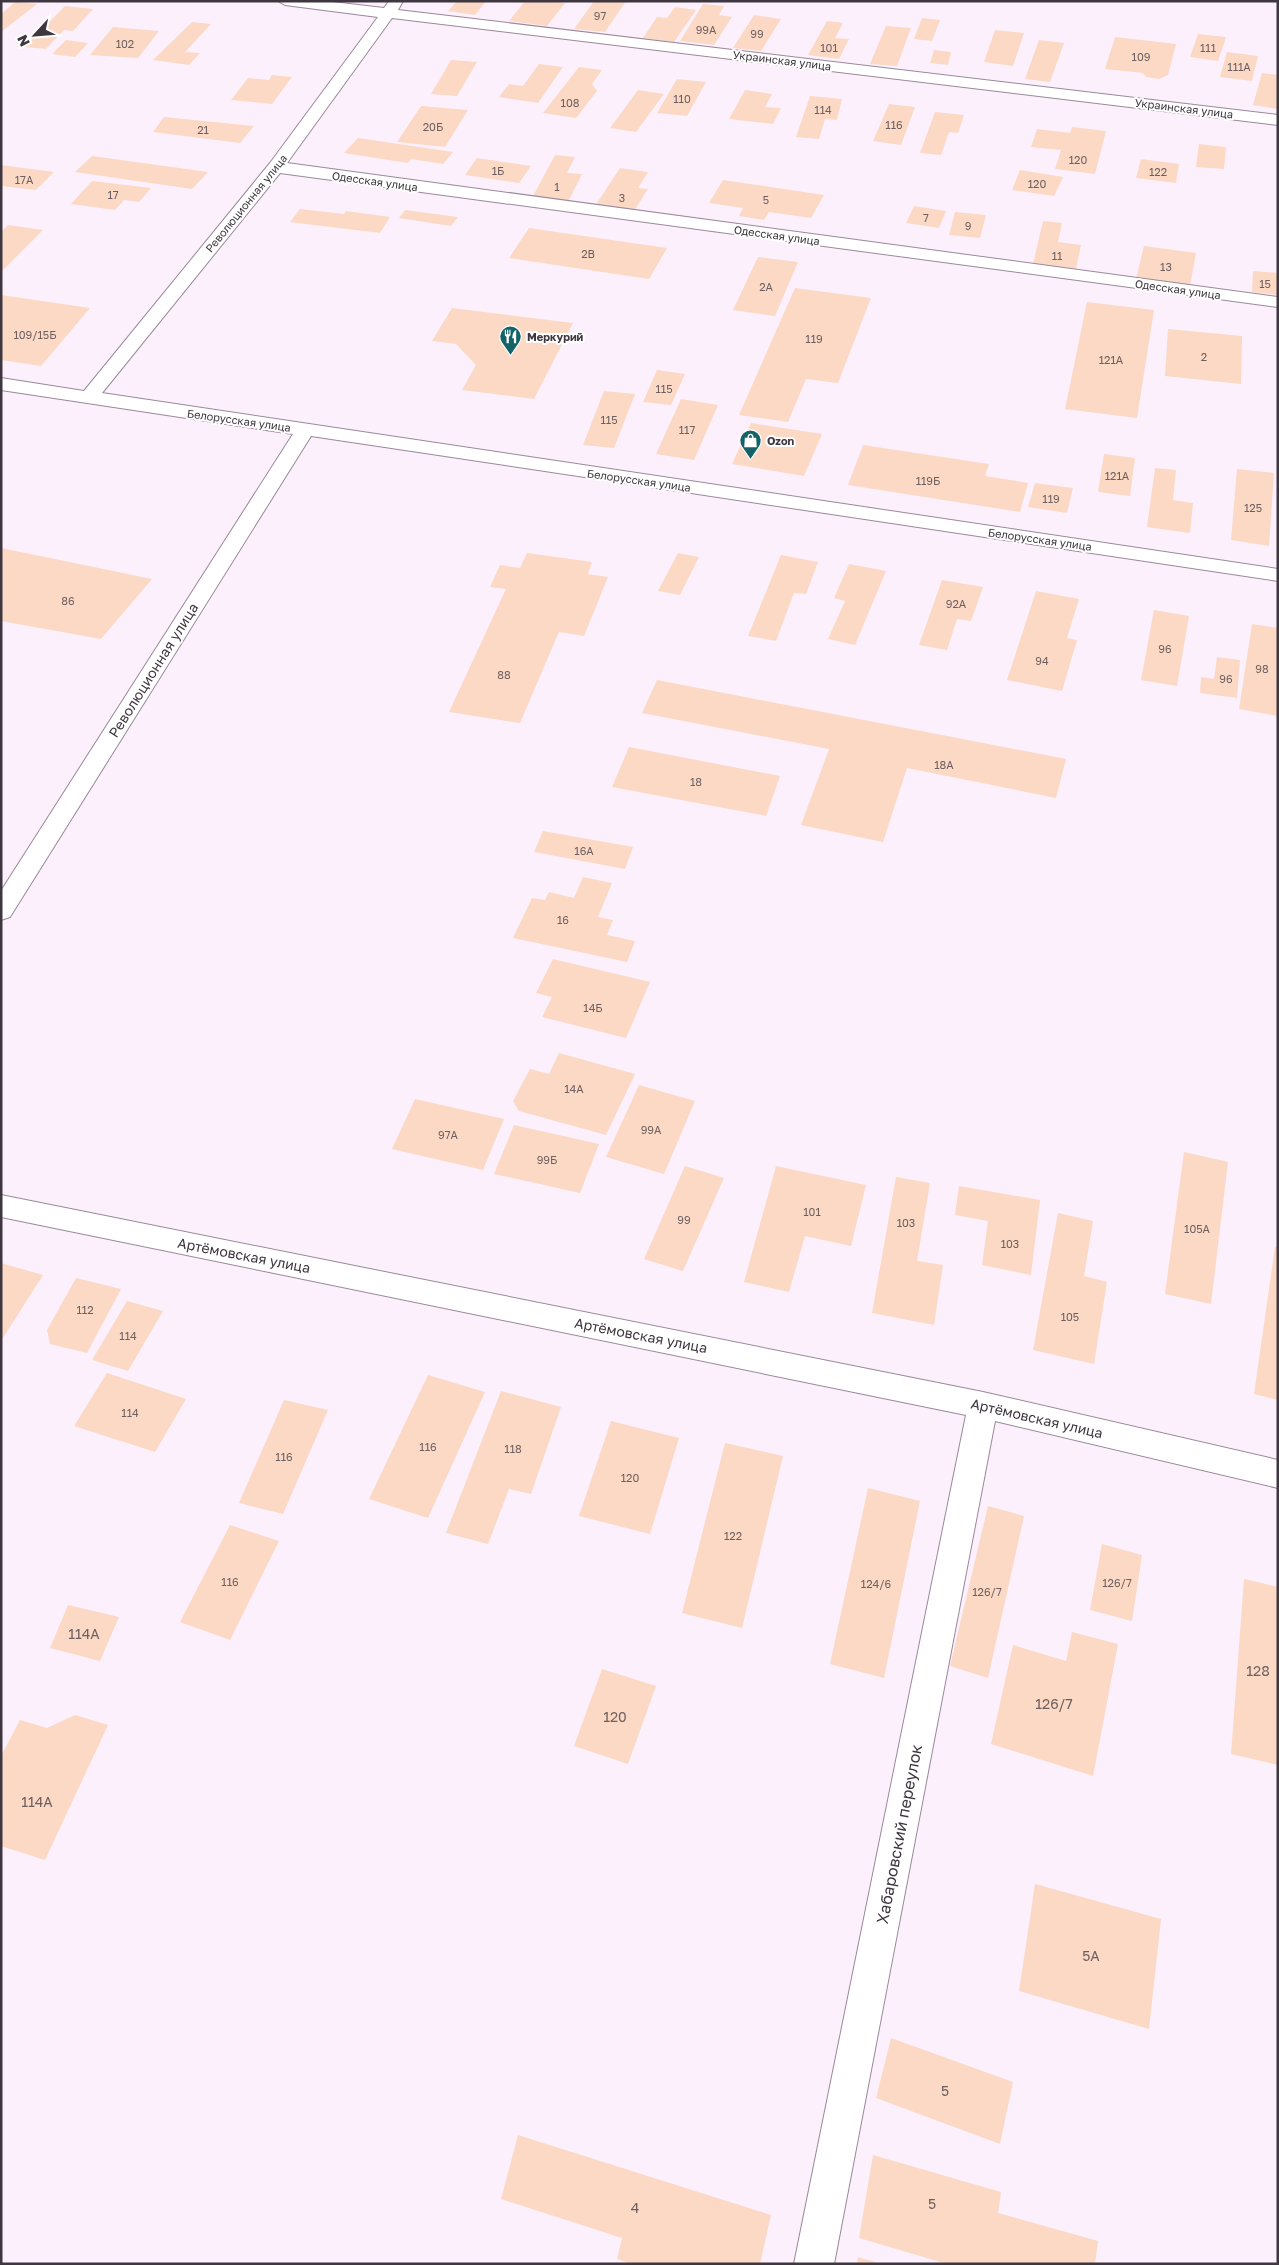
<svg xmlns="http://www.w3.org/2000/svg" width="1279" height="2265" font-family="'Golos Text',sans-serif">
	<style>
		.building { fill: #fbd9c4 }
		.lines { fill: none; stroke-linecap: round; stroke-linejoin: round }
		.minor-casing { stroke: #9a889b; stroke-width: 2 }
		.minor { fill: #fff; fill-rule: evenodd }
		.labels { text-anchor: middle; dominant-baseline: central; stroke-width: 4; stroke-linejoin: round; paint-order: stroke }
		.number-label { font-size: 11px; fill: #6e6061 }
		.far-street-label { font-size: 11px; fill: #3f3740; stroke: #fff }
		.far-poi-label { font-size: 11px; font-weight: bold; fill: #3f3740; stroke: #fff; text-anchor: start }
		.street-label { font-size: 14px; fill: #3f3740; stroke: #fff }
		.near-number-label { font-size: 14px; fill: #6e6061 }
		.near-street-label { font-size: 16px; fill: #3f3740; stroke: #fff }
	</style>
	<rect width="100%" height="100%" fill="#fcf0fd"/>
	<path class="building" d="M457 1H486L475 15 448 11Z
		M525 1H553L565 3 547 26 509 21Z
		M594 1H626L605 32 574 29Z
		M15 2 37 4 1 32V14Z
		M703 4 724 6 719 15 732 17 714 45 680 41Z
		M65 6 93 9 73 31 64 30 46 49 25 47Z
		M675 7 696 10 674 42 643 38 657 17 667 18Z
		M754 15 781 19 761 51 733 48Z
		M922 18 940 20 932 41 914 39Z
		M827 21 843 23 835 38 849 39 839 59 808 55Z
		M192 22 211 24 185 52 200 53 189 65 153 60Z
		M886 26 911 28 897 66 870 64Z
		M113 27 159 31 138 58 90 55Z
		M995 30 1024 33 1013 66 984 62Z
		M1198 34 1226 37 1218 61 1190 57Z
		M1115 37 1176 44 1168 75 1159 79 1146 77 1143 73 1105 69Z
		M66 40 88 43 75 57 52 54Z
		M1039 40 1064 43 1050 82 1025 79Z
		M934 50 951 52 948 65 930 63Z
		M1227 52 1258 56 1252 81 1220 77Z
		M451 60 477 62 457 96 431 94Z
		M539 64 563 67 538 103 499 97 509 84 523 86Z
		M579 67 602 70 592 84 597 91 576 118 543 113Z
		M1262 73 1278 75V109L1253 105Z
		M272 75 292 77 272 104 231 100 248 78 269 80Z
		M677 79 706 82 687 116 657 113Z
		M638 90 664 94 636 132 610 128Z
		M745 90 772 94 765 107 781 108 773 124 729 119Z
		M810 96 842 99 837 120 825 119 819 139 796 137Z
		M889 104 915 107 901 145 873 141Z
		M421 106 468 110 445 147 397 142Z
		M935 112 964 115 958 133 949 132 941 155 920 153Z
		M164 117 254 126 240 143 153 132Z
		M1072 127 1106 131 1095 174 1055 169 1061 150 1031 147 1037 129 1070 133Z
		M358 138 453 152 443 164 411 159 408 163 344 153Z
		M1199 144 1226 147 1224 169 1196 167Z
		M555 155 575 157 567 173 582 174 568 202 532 198Z
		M92 156 208 172 192 189 75 172Z
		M477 158 531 166 519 183 465 175Z
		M1141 159 1179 164 1176 183 1136 178Z
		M1 165 54 172 36 190 1 186Z
		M620 168 648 172 638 188 648 189 634 211 595 206Z
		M1020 170 1063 177 1054 196 1012 190Z
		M723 180 824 195 811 218 769 212 764 220 739 216 743 208 709 203Z
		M92 181 151 188 139 202 124 200 115 210 71 204Z
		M914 206 946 211 939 228 906 223Z
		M300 209 344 214 346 211 390 217 380 233 290 222Z
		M405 210 458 217 451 226 399 218Z
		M955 212 986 215 980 238 949 235Z
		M1043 221 1062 223 1058 242 1081 245 1076 269 1033 264Z
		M8 225 43 230 1 272V232Z
		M529 228 667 248 649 279 509 258Z
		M1144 246 1196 253 1190 286 1136 279Z
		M758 257 798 262 775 316 733 310Z
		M1253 271 1278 273V295L1252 292Z
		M795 288 871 298 838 383 806 379 788 422 739 415Z
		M1 295 90 308 41 366 1 360Z
		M1087 302 1154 310 1137 418 1065 409Z
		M452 308 573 323 534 399 462 390 476 365 456 344 432 341Z
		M1168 329 1242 336 1241 384 1165 376Z
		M657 370 685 374 671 405 643 402Z
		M604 391 635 394 614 448 583 445Z
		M681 399 718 405 694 460 656 454Z
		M751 423 822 434 804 476 732 464Z
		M863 445 989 464 985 476 1028 483 1020 512 848 485Z
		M1104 454 1135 458 1130 496 1098 492Z
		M1155 468 1176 470 1173 500 1193 503 1190 533 1147 527Z
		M1237 469 1274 473 1269 546 1231 540Z
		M1035 483 1073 488 1067 513 1028 507Z
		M1 548 152 579 101 639 1 621Z
		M527 553 592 562 588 574 608 577 584 636 559 632 520 723 449 712 506 589 490 587 500 565 520 568Z
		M678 553 699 557 680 595 658 591Z
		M781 555 818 562 806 594 794 593 776 641 748 636Z
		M849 564 886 571 855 645 828 639 845 601 834 598Z
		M942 580 983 587 971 621 957 619 947 650 919 645Z
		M1036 591 1079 599 1067 638 1077 640 1062 691 1007 680Z
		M1154 610 1189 616 1177 686 1141 680Z
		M1252 624 1278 628 1277 716 1239 709Z
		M1217 657 1240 660 1237 698 1200 693 1201 677 1214 679Z
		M657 680 1066 759 1056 798 907 768 883 842 801 825 829 749 642 713Z
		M629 747 780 776 766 816 612 787Z
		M543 831 633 847 625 869 534 852Z
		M583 877 612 883 598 917 613 920 607 935 635 941 627 962 513 938 532 898 545 900 549 892 574 898Z
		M553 959 650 982 626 1038 542 1017 552 997 536 993Z
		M559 1053 635 1074 606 1135 519 1111 513 1101 530 1069 549 1074Z
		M639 1085 695 1101 664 1174 606 1157Z
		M415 1099 504 1119 483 1170 392 1149Z
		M514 1125 599 1144 580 1193 494 1174Z
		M1184 1152 1228 1162 1211 1304 1165 1294Z
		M685 1166 724 1178 683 1271 644 1259Z
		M776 1166 866 1185 851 1246 805 1236 789 1292 744 1282Z
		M896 1177 930 1183 917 1261 943 1265 934 1325 872 1313Z
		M959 1186 1040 1200 1031 1275 982 1265 988 1221 955 1215Z
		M1058 1213 1093 1221 1084 1276 1107 1282 1094 1364 1033 1350Z
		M1275 1247H1278V1400L1254 1394Z
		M1 1263 43 1275 1 1341Z
		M76 1278 121 1289 87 1353 50 1344 47 1330Z
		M127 1301 163 1311 128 1371 92 1360Z
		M107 1373 186 1399 155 1452 74 1426Z
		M428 1375 485 1392 428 1518 369 1499Z
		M501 1391 561 1407 531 1494 509 1489 488 1544 446 1533Z
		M284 1400 328 1410 283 1514 239 1503Z
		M611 1421 679 1438 650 1534 579 1516Z
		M725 1443 783 1456 742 1628 682 1613Z
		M868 1488 920 1501 884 1678 830 1664Z
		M988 1506 1024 1516 988 1678 950 1666Z
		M230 1525 279 1541 230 1640 180 1622Z
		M1102 1544 1142 1555 1132 1621 1090 1610Z
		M1244 1579 1278 1587V1765L1231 1754Z
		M68 1605 119 1617 100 1661 50 1648Z
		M1072 1632 1118 1644 1093 1776 991 1744 1013 1645 1066 1661Z
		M602 1669 656 1686 628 1764 574 1746Z
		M75 1715 108 1725 45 1860 1 1846V1756L20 1720 47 1728Z
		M1035 1884 1161 1919 1149 2029 1019 1991Z
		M891 2038 1013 2082 1000 2144 876 2098Z
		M518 2135 771 2215 760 2264H631L617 2259 622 2238 501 2199Z
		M873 2155 1001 2192 998 2213 1098 2241 1095 2264H947L859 2238Z
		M858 2257 879 2263V2264H857Z"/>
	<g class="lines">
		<defs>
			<path id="minor" d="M278 1H324L384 8 389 1H403L398 10 1278 115V125L392 18 287 163 1278 297V307L280 173 102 393 1278 569V581L311 436 10 917 1 920V891L293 434 1 390V378L84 391 270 163 378 17 285 5Z
				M1 1195 983 1392 1278 1460V1488L995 1421 834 2264H794L966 1415 1 1217Z"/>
		</defs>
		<use href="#minor" class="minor-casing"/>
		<use href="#minor" class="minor"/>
	</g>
	<defs>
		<symbol id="restaurant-pin" viewBox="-11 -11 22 30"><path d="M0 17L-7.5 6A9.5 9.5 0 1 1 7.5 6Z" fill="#136368" stroke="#fff"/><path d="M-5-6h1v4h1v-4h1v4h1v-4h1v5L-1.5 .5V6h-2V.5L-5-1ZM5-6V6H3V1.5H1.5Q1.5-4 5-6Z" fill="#fff"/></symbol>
		<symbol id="shop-pin" viewBox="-11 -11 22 30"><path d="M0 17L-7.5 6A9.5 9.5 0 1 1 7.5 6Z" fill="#136368" stroke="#fff"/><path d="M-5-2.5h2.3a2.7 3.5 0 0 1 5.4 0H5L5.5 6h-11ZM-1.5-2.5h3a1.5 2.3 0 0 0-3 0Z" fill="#fff"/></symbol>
	</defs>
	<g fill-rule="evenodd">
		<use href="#restaurant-pin" x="498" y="324" width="25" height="34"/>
		<use href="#shop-pin" x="738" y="428" width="25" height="34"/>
	</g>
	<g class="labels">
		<g class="number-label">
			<text x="600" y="15">97</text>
			<text x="706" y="29">99А</text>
			<text x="757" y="33">99</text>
			<text x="125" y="43">102</text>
			<text x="829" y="47">101</text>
			<text x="1208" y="47">111</text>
			<text x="1141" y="56">109</text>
			<text x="1239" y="66">111А</text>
			<text x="682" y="98">110</text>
			<text x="570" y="102">108</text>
			<text x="823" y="109">114</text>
			<text x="894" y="124">116</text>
			<text x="433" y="126">20Б</text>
			<text x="203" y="129">21</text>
			<text x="1078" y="159">120</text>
			<text x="498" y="170">1Б</text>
			<text x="1158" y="171">122</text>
			<text x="24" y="179">17А</text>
			<text x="1037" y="183">120</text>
			<text x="557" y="186">1</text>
			<text x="113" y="194">17</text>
			<text x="622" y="197">3</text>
			<text x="766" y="199">5</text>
			<text x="926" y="217">7</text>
			<text x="968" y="225">9</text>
			<text x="588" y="253">2В</text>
			<text x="1057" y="255">11</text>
			<text x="1166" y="266">13</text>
			<text x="1265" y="283">15</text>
			<text x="766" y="286">2А</text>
			<text x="35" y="334">109/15Б</text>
			<text x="814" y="338">119</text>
			<text x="1204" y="356">2</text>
			<text x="1111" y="359">121А</text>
			<text x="664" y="388">115</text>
			<text x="609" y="419">115</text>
			<text x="687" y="429">117</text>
			<text x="1117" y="475">121А</text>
			<text x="928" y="480">119Б</text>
			<text x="1051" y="498">119</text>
			<text x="1253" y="507">125</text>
			<text x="68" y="600">86</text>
			<text x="956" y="603">92А</text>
			<text x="1165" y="648">96</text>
			<text x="1042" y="660">94</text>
			<text x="1262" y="668">98</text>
			<text x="504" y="674">88</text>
			<text x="1226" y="678">96</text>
			<text x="944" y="764">18А</text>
			<text x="696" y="781">18</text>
			<text x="584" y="850">16А</text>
			<text x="563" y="919">16</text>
			<text x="593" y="1007">14Б</text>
			<text x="574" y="1088">14А</text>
			<text x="651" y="1129">99А</text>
			<text x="448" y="1134">97А</text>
			<text x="547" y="1159">99Б</text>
			<text x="812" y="1211">101</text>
			<text x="684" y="1219">99</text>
			<text x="906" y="1222">103</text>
			<text x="1197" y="1228">105А</text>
			<text x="1010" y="1243">103</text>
			<text x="85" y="1309">112</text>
			<text x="1070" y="1316">105</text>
			<text x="128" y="1335">114</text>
			<text x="130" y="1412">114</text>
			<text x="428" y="1446">116</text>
			<text x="513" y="1448">118</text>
			<text x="284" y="1456">116</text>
			<text x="630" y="1477">120</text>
			<text x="733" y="1535">122</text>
			<text x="230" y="1581">116</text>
			<text x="1117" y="1582">126/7</text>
			<text x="876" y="1583">124/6</text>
			<text x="987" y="1591">126/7</text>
		</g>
		<g class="far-street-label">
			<text transform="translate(782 60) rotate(7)">Украинская улица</text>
			<text transform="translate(1184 108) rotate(7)">Украинская улица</text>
			<text transform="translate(375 181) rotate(8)">Одесская улица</text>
			<text transform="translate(246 203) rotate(-51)">Революционная улица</text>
			<text transform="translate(777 235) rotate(8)">Одесская улица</text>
			<text transform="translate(1178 289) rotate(8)">Одесская улица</text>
			<text transform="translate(239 420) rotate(8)">Белорусская улица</text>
			<text transform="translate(639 480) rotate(8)">Белорусская улица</text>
			<text transform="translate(1040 539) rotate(8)">Белорусская улица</text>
		</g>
		<g class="far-poi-label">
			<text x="527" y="336">Меркурий</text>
			<text x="767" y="440">Ozon</text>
		</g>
		<g class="street-label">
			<text transform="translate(153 670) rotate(-58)">Революционная улица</text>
			<text transform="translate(244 1255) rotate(11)">Артёмовская улица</text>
			<text transform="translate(641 1335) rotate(11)">Артёмовская улица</text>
			<text transform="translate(1037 1418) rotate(13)">Артёмовская улица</text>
		</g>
		<g class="near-number-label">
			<text x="84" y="1633">114А</text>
			<text x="1258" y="1670">128</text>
			<text x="1054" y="1703">126/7</text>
			<text x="615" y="1716">120</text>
			<text x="37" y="1801">114А</text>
			<text x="1091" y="1955">5А</text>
			<text x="945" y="2090">5</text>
			<text x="932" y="2203">5</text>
			<text x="635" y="2207">4</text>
		</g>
		<g class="near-street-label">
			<text transform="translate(899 1834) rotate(-79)">Хабаровский переулок</text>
		</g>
	</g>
	<rect width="1279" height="2265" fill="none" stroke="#3f3740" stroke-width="5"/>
	<g transform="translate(35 35) rotate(244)" stroke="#ffffff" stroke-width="4" paint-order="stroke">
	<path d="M0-4L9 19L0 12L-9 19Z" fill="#3f3740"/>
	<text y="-8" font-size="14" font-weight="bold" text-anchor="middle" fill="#3f3740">N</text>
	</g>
</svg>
